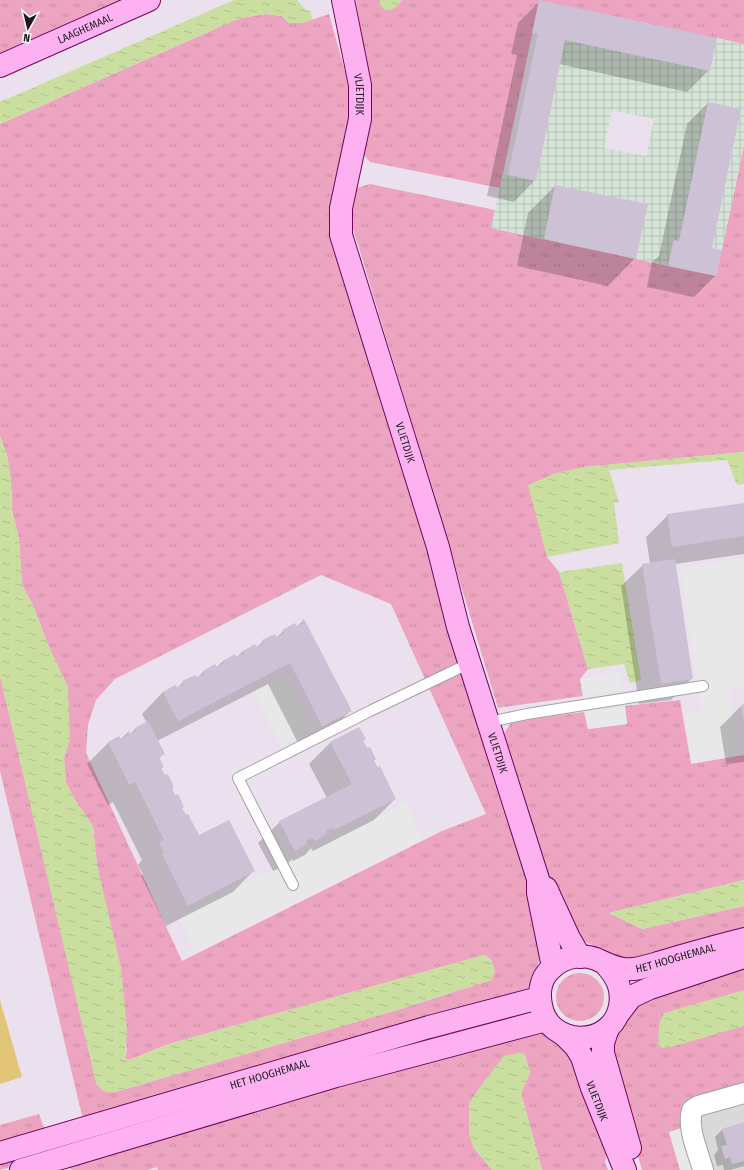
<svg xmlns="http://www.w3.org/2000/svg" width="744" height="1170" font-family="'Fira Sans Condensed',sans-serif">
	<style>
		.residential { fill: #d9d9da }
		.grass { fill: url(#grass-tufts); fill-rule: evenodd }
		.pitch { fill: #e3c57a }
		.parking { fill: #e8e8e8 }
		.plaza { fill: url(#plaza-grid); fill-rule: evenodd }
		.water { fill: url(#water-ripples) }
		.shadow { fill: #0003 }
		.building { fill: #ccc1d5 }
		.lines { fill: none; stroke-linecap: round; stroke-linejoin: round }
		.lane-casing { stroke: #a3a3a3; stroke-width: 12 }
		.street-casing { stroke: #a3a3a3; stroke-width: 22 }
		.secondary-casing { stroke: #77005d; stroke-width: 24 }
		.lane { stroke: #fff; stroke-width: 10 }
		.street { stroke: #fff; stroke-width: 20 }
		.secondary { stroke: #fdb1f1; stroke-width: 22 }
		.labels { text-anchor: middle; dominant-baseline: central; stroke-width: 4; stroke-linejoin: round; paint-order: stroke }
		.street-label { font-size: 11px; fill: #1c1c1c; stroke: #fff }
	</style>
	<defs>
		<pattern id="grass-tufts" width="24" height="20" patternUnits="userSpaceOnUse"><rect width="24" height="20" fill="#eca4c0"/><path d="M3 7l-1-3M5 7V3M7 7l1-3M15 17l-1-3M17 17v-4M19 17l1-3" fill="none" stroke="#ca8da4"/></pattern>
		<pattern id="plaza-grid" width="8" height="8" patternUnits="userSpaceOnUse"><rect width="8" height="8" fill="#d6e4d7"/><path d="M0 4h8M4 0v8" fill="none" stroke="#b7c3b8"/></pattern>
		<pattern id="water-ripples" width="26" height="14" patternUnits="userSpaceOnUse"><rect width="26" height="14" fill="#cadf9f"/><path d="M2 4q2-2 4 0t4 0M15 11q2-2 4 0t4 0" fill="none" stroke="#adbf88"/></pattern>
	</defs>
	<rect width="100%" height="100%" fill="#ebe1ee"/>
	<path class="residential" d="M744 1065V1170H664L641 1095Z"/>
	<path class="grass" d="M0 0H122L0 55Z
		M356 0H380V4L385 10C393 10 397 7 402 0H744V44L539 1 500 188 370 162 363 154 372 98Z
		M266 14 282 16 289 23H302L329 14 348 82 352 106 334 203 525 872C532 897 545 931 540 956 538 968 532 979 527 990L84 1124 0 771V676L115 1092 404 1008 491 980 492 961 485 955 480 956 169 1044 129 1060 125 1058 127 1049 97 865 93 826 75 800 66 783 64 758 70 739 46 640 33 605 22 585 19 539 12 510 11 481 7 455 0 437V124L240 18ZM321 575 391 604 486 814 442 831 182 961 86 753 88 725 96 700 115 679Z
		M744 146V452L584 467 547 557 559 572 588 669 580 679 583 696 498 708 350 218 357 188 370 184 495 210 491 228 716 276Z
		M680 700 691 764 744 755V880L609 913 642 929 744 906V932L626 962 578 938 538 854 503 735 510 724 524 720 584 712 588 729 627 724 625 706Z
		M744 966V1085L691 1101 681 1111 682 1128 669 1132 680 1170H642L610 1057 617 1036 634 1010 646 996Z
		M556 997a24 24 0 1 1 48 0a24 24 0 1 1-48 0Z
		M543 1031 566 1047 609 1144 605 1162 608 1170H542L521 1093 530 1072 524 1052 473 1147 492 1170H158L157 1167 148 1170H71L68 1162 483 1040Z
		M39 1114 45 1130 0 1143V1125Z
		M40 1148 43 1158 0 1170V1159Z"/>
	<path class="pitch" d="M0 1000 22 1077 0 1084Z"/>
	<path class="parking" d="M744 558V687L729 690 739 755 692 763 685 714 702 711 680 568Z
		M620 672 623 690 583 696 580 679Z
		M285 676 312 730 281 745 254 691Z
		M625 706 627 724 588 729 585 712Z
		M406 803 422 840 196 953 178 917Z
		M682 1128 695 1170H680L669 1132Z"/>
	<path class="plaza" d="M717 38 744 44V146L722 250 712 248 741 109 708 102 679 241 673 240 668 266 636 259 648 204 555 185 544 239 491 228 503 174 536 181 565 40 710 71ZM612 110 654 119 646 156 604 148Z"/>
	<path class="water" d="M234 0H297L306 10 311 11 312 20 302 23H289L282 16 266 14 240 18 0 124V102Z
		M380 0H402C397 7 393 10 385 10L380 4Z
		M0 437 7 455 11 481 12 510 19 539 22 585 33 605 46 640 68 687 70 739 64 758 66 783 75 800 93 826 97 865 121 967 127 1028 125 1058 129 1060 169 1044 480 956 485 955C493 962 499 971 491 980L404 1008 115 1092C105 1093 102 1092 96 1083L0 677Z
		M744 452V484L737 485 727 460 609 470 619 502 614 503 619 543 547 557 528 485 556 473 584 467Z
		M622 563 641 680 630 683 624 664 588 669 559 572Z
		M744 880V906L642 929 609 913Z
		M744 990V1026L671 1047 662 1048 658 1044 659 1024 664 1013Z
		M524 1052 530 1072 521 1093 542 1170H492L473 1147 469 1134V1103L482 1084 504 1056Z"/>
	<path class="shadow" d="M539 2 709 70 687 92 559 64 535 180 514 202 487 196 517 55 511 54 518 23Z
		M708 103 710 249 716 275 694 297 647 287 652 262 659 256 687 124Z
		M555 186 635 258 608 286 517 266 528 213Z
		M744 504V554L675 564 692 678 671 700 639 704 621 586 643 565 650 564 646 537 668 515Z
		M303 621 350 711 329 732 300 747 268 684 157 741 163 754 159 759 163 767 161 769 185 816 199 836 254 870 233 892 166 926 141 876 143 874 138 865 142 860 113 802 108 805 87 764 108 743 119 737 120 740 127 733H128L129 735 136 728 147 723 142 714 163 692 176 689 183 682 196 679 203 672 215 666 216 668 223 661 235 656 236 658 243 651 255 645 256 648 263 641 276 638 283 631 296 627Z
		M744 705V762L726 764 720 727 741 706Z
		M363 741 395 799 374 820 313 851 311 848 305 855 293 861 292 859 285 866 273 871 258 843 280 822 327 798 309 764 331 742Z
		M744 1123V1166L730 1170H724L723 1165 717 1166 714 1155 718 1150 715 1137 723 1129Z"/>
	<path class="building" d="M539 0 717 38 710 71 565 40 536 181 508 175 538 34 532 33Z
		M708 102 741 109 712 248 722 250 716 276 668 266 674 240 679 241Z
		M555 185 648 204 636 259 544 239Z
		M744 503V536L672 547 667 514Z
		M675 559 693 679 661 684 642 564Z
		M304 619 352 711 322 726 290 663 178 721 163 692 175 685 177 687 184 684 182 681 195 675 197 677 204 674 203 671 215 664 217 667 224 663 223 661 235 654 237 657 244 653 243 651 255 644 257 647 264 643 262 640 275 634 277 637 284 633 282 630 295 623 297 626 304 623 302 620Z
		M744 704V719H743L741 705Z
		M148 721 165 754 159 757 164 767 161 768 165 775 168 774 174 787 172 788 175 795 178 794 184 807 182 808 186 815 188 814 199 835 229 820 255 871 188 906 162 854 164 853 159 842 164 840 135 782 129 785 108 742 119 736 121 739 128 735 127 732 129 731 130 734 137 730 136 727Z
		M359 727 366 739 363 741 367 748 370 747 376 759 374 761 377 768 380 766 396 799 334 830 333 828 326 831 327 834 315 841 313 838 306 841 307 844 295 851 279 821 352 784 330 742Z
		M744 1122V1161L732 1164 730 1157 725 1159 721 1146 727 1145 722 1129Z"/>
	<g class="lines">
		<defs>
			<path id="lane" d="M489 722 527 714 703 686
				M293 885 238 778 370 711 470 663"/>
			<path id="street" d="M703 1170C698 1151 687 1129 692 1110L698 1106 744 1093"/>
			<g id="secondary">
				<path id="s1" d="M343 0 360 85V119L341 208V235L438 547 458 627 538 879V893L553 967"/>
				<path id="s2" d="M0 66 149 0"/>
				<path d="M546 888 569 938 580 957"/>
				<path id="s3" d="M606 965C617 977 623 989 620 1006 612 1049 548 1048 541 1005 539 995 540 982 547 973 558 959 578 952 596 959 605 963 613 968 624 969 637 971 653 964 665 961 691 953 718 946 744 939"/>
				<path d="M619 1013 631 997 650 988 744 957"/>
				<path d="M608 1028 603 1043V1053L630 1148"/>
				<path id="s4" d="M564 1035 576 1047 582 1057 592 1088 625 1170"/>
				<path id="s5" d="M0 1153 429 1027 539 998"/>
				<path d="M21 1170 336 1076 546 1020"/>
			</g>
		</defs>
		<use href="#lane" class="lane-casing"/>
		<use href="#street" class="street-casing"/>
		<use href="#secondary" class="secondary-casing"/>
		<use href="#lane" class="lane"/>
		<use href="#street" class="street"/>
		<use href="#secondary" class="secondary"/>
	</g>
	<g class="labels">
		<g class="street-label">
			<text stroke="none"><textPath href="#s2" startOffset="93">LAAGHEMAAL</textPath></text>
			<text stroke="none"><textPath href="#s1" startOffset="96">VLIETDIJK</textPath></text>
			<text stroke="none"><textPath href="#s1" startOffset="456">VLIETDIJK</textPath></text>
			<text stroke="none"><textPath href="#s1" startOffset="780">VLIETDIJK</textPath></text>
			<text stroke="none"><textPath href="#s3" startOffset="327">HET HOOGHEMAAL</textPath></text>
			<text stroke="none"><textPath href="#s5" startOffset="281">HET HOOGHEMAAL</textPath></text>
			<text stroke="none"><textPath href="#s4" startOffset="75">VLIETDIJK</textPath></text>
		</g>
	</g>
	<g transform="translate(28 28) rotate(188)" stroke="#ffffff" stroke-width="3" paint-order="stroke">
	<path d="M0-3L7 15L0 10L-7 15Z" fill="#1c1c1c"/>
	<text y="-6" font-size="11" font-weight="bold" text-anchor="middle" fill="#1c1c1c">N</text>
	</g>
</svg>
